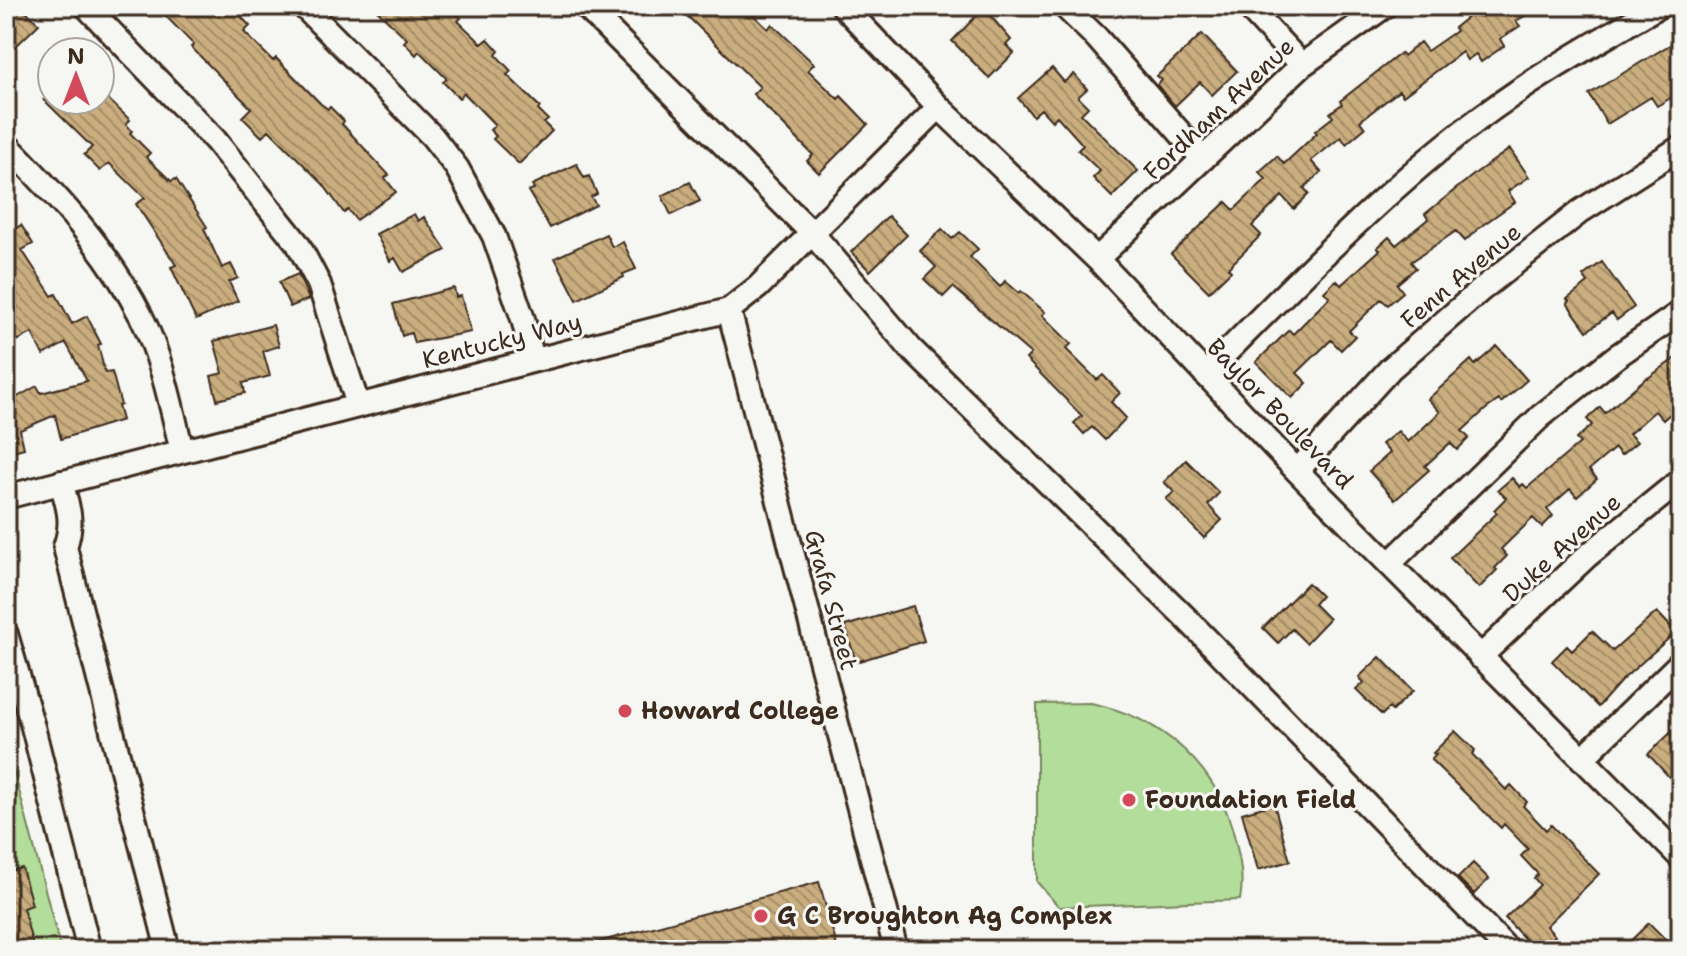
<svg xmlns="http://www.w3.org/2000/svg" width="1687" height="956" font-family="'Shantell Sans',sans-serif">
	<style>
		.green { fill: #b3dd9a; stroke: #77845c; stroke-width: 2 }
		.building { fill: url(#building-back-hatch); stroke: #3b2a1e; stroke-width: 2 }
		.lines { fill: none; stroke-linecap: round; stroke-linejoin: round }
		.minor-casing { stroke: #3b2a1e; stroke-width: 28 }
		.minor { stroke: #f6f6f2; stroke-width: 22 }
		.poi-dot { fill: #d1495b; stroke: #f6f6f2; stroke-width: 3 }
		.labels { text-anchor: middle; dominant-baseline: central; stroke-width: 6; stroke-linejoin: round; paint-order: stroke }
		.street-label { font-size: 24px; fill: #3b2a1e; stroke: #f6f6f2 }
		.poi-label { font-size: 24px; font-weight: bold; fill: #3b2a1e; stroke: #f6f6f2; text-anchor: start }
	</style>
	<defs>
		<pattern id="building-back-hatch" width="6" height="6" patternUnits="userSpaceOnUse" patternTransform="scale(2)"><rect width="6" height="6" fill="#caae7f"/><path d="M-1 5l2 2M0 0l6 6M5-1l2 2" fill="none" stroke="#a58e67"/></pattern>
	</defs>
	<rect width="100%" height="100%" fill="#f6f6f2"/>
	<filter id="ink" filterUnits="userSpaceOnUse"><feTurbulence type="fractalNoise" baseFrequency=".0125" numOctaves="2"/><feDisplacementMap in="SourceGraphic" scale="16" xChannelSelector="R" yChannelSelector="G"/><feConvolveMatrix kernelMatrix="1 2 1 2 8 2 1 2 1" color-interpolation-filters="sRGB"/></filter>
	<g filter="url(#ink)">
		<path class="green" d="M1091 703C1163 718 1218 766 1235 839 1240 859 1244 879 1240 900L1059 907 1037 882V704Z
			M6 741 61 950H6Z"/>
		<path class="building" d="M6 6H21L39 24 15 47 6 38Z
			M156 6H231L250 26 244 32 273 61 276 58 321 104 328 109 330 107 344 121 342 124 389 175 385 178 396 192 356 220 348 210 344 213 323 184 269 130 262 137 242 117 251 108 191 47 194 45Z
			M373 6H448L461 18 458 21 482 44 488 39 499 51 496 55 511 71 507 75 540 107 538 110 548 120 544 123 552 131 519 164 493 139 496 136 490 130 495 125 464 93 459 98 443 82 447 79 419 51 416 55 404 42 407 39Z
			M677 6H744L768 29 772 24 814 64 808 70 838 99 841 96 868 124 819 173 807 161 813 155 753 94 760 87Z
			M1464 6H1543L1516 21 1520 26 1500 39 1504 46 1481 62 1476 54 1467 60 1462 52 1403 96 1399 91 1360 121 1365 128 1346 144 1341 137 1311 161 1321 172 1304 188 1309 194 1294 209 1282 196 1252 226 1261 235 1228 268 1231 271 1209 292 1171 254 1226 202 1234 210 1266 179 1259 172 1277 156 1284 164 1317 133 1315 131 1333 117 1330 113 1342 104 1340 101 1401 53 1403 56 1420 42 1427 51 1456 31 1454 28 1470 15Z
			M984 8 1011 40 1006 45 1014 53 989 78 952 41Z
			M1202 34 1237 71 1212 95 1200 82 1175 106 1157 85 1162 80 1157 76Z
			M1681 38V92L1657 106 1651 97 1607 124 1589 94Z
			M1052 68 1064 82 1074 74 1087 89 1078 97 1088 107 1081 114 1138 171 1112 197 1093 178 1100 171 1078 150 1083 145 1057 116 1052 121 1041 109 1033 116 1018 98Z
			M44 100H109L130 120 126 124 132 131 130 133 150 153 146 157 171 181 176 179 207 227 204 229 222 268 231 264 238 278 229 282 238 301 196 320 171 267 176 265 136 204 145 198 109 163 100 171 84 155 92 147Z
			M1510 149 1529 177 1508 191 1515 202 1480 227 1465 241 1456 231 1411 262 1416 268 1397 284 1403 292 1388 305 1381 299 1349 331 1355 336 1341 350 1331 340 1297 373 1307 383 1292 398 1256 362 1289 330 1293 334 1330 297 1324 292 1336 280 1341 285 1380 250 1377 248 1389 237 1396 245 1428 219 1425 214 1477 172Z
			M577 164 584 178 589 176 597 194 591 197 596 205 550 228 528 191 534 189 532 185Z
			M690 182 700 201 671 215 662 196Z
			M414 214 418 221 424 217 446 250 403 272 395 258 390 261 376 234Z
			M888 216 907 235 870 271 851 252Z
			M6 225 11 232 21 225 33 244 22 250 52 296 56 294 72 324 87 316 101 344 98 345 105 373 112 372 121 405 118 406 122 420 61 439 55 415 20 430 24 448 6 453V399L12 400 37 386 41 393 87 381 66 343 43 355 32 333 17 341 6 319Z
			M942 229 952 239 960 232 978 249 970 257 1000 287 1005 281 1019 293 1021 291 1045 312 1042 315 1071 344 1066 349 1097 380 1103 375 1120 393 1111 402 1126 418 1105 440 1092 427 1084 434 1074 423 1082 416 1026 359 1031 354 953 287 943 297 924 279 936 267 920 251Z
			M606 234 612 247 623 242 636 269 623 274 624 277 577 300 555 258Z
			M1602 262 1634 307 1617 320 1612 313 1587 331 1567 303 1569 301 1567 299 1588 283 1583 276Z
			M298 274 309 299 290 307 279 282Z
			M454 288 456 297 461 296 471 332 414 343 411 333 402 336 393 304Z
			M273 325 279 346 263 351 270 376 243 383 245 393 217 400 211 376 223 373 214 341Z
			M1497 346 1527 380 1501 403 1499 400 1486 409 1462 431 1469 438 1457 450 1450 443 1425 466 1429 470 1395 500 1369 471 1390 453 1382 444 1398 431 1408 442 1440 412 1428 399 1471 360 1475 365Z
			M1681 354V404L1663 420 1655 411 1629 434 1637 442 1621 455 1615 448 1589 470 1597 479 1577 497 1570 489 1547 509 1553 516 1542 527 1533 518 1501 549 1507 556 1495 568 1497 570 1479 588 1450 558 1497 513 1494 510 1506 498 1498 490 1512 478 1520 487 1523 484 1527 488 1580 443 1576 439 1592 425 1587 419 1600 407 1605 413 1647 377 1648 378Z
			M1186 460 1219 493 1208 505 1222 520 1204 538 1166 499 1174 492 1164 482Z
			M1308 583 1321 596 1314 604 1329 619 1306 643 1292 629 1278 643 1263 628Z
			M913 606 924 641 856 662 845 626Z
			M1657 612 1676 632 1621 681 1598 707 1552 661 1567 646 1572 651 1592 631 1613 651Z
			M1380 657 1413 691 1392 711 1389 708 1382 715 1356 690 1364 683 1359 677Z
			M1681 723V769L1671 779 1648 754Z
			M1455 731 1475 750 1472 754 1506 790 1511 785 1527 802 1523 806 1546 830 1551 825 1599 874 1546 926 1555 936 1541 950H1535L1505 918 1540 885 1534 878 1538 874 1521 856 1528 849 1504 824 1501 828 1431 760 1436 755 1433 753Z
			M1274 804 1290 861 1258 870 1242 813Z
			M1473 863 1489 879 1474 894 1458 878Z
			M22 868 32 905 23 908 34 950H6V872Z
			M819 882 838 950H587V945Z
			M1649 923 1667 941 1658 950H1621Z"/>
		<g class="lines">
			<defs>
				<path id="minor" d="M86 6 215 140 298 244 319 284 358 405
					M303 6 432 136 457 168 494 236 523 319 533 360
					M585 6 812 233 911 349 1185 617 1508 950
					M843 6 939 107 1097 259 1297 471 1681 858
					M1064 6 1097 38 1203 159
					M1247 6 1302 65
					M6 144C58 197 107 249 141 316 162 358 171 406 182 451
					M1097 259 1302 65 1385 6
					M729 310 896 950
					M1205 374C1289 290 1370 204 1463 131 1524 83 1593 44 1659 6
					M1297 471 1390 369 1482 289 1581 211 1681 147
					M61 482C68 506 74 522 65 547L168 950
					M6 497 729 310 758 287 939 107
					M1389 564 1541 416 1617 356 1681 312
					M6 634 33 727 89 950
					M1480 657 1587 556 1681 480
					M1582 759 1681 662"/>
			</defs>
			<use href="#minor" class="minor-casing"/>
			<use href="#minor" class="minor"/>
		</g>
	</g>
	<g class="poi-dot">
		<circle cx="625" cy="711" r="8"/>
		<circle cx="1129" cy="800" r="8"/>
		<circle cx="761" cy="916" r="8"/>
	</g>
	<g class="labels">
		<g class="street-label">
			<text transform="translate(1219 109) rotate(-43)">Fordham Avenue</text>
			<text transform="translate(1461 276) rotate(-40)">Fenn Avenue</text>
			<text transform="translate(502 341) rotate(-14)">Kentucky Way</text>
			<text transform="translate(1280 414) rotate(46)">Baylor Boulevard</text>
			<text transform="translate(1562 548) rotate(-42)">Duke Avenue</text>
			<text transform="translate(831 600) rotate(75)">Grafa Street</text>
		</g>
		<g class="poi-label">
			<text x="641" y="711">Howard College</text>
			<text x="1145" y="800">Foundation Field</text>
			<text x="777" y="916">G C Broughton Ag Complex</text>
		</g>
	</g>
	<rect width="1687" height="956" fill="none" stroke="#f6f6f2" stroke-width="32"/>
	<rect x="16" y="16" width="1655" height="924" fill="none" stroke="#3b2a1e" stroke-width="3" filter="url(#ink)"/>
	<g transform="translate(76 76)"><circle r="38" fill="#f6f6f2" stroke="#aba49d" stroke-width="2"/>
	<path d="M0-6L14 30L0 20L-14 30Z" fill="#d1495b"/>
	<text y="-12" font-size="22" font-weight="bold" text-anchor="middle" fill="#3b2a1e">N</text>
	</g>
</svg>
